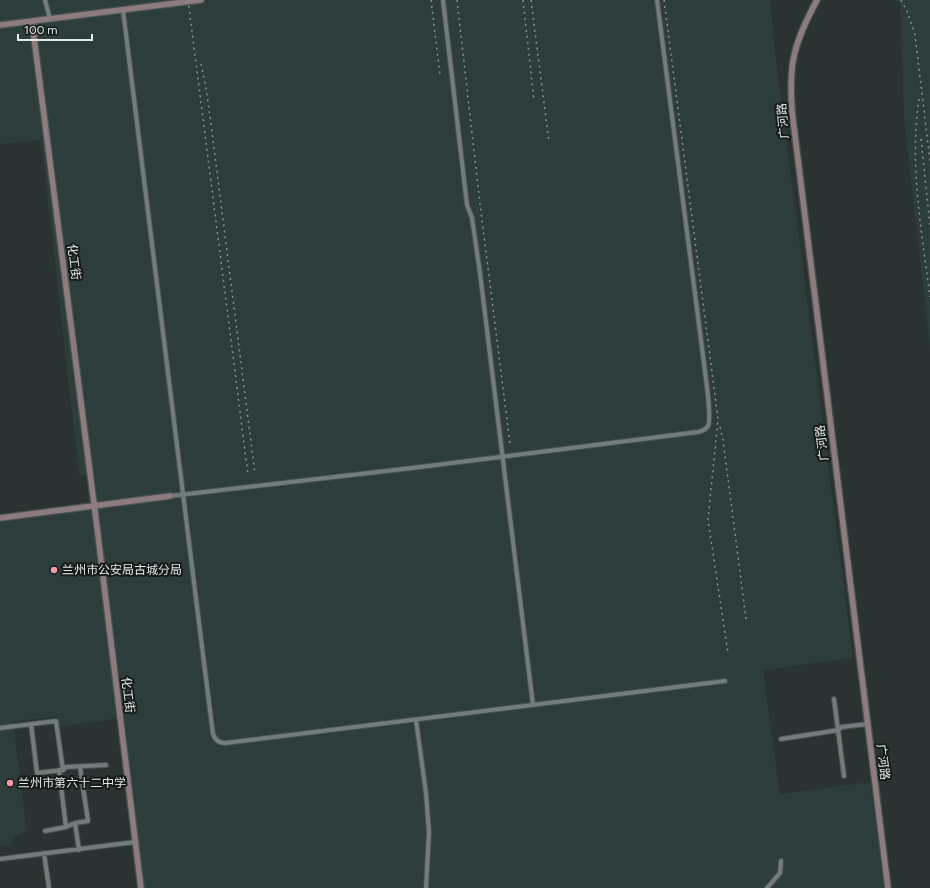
<svg xmlns="http://www.w3.org/2000/svg" width="930" height="888" font-family="Figtree,'Noto Sans SC',sans-serif">
	<style>
		.built { fill: #2c3d3c }
		.lines { fill: none; stroke-linecap: round; stroke-linejoin: round }
		.street-casing { stroke: #495150; stroke-width: 6 }
		.secondary-casing { stroke: #495150; stroke-width: 8 }
		.street { stroke: #717c7b; stroke-width: 4 }
		.secondary { stroke: #8c7b7f; stroke-width: 5.5 }
		.rail { stroke: #89908f; stroke-width: 1.5; stroke-dasharray: 2 4; stroke-linecap: butt }
		.poi-dot { fill: #f39aa9; stroke: #161a19; stroke-width: 1.5 }
		.labels { text-anchor: middle; dominant-baseline: central; stroke-width: 4; stroke-linejoin: round; paint-order: stroke }
		.street-label { font-size: 12px; fill: #e4eae9; stroke: #161a19 }
		.poi-label { font-size: 12px; fill: #e4eae9; stroke: #161a19; text-anchor: start }
	</style>
	<rect width="100%" height="100%" fill="#2a3332"/>
	<path class="built" d="M0 0H770L775 51 853 658 763 670 780 794 870 782 884 888H141L120 718 59 727 57 716 13 722 27 832 14 836 12 845 0 846V522L94 505 98 514 95 474 79 475 41 140 0 144Z
		M896 0H930V348L904 118 900 5Z"/>
	<g class="lines">
		<defs>
			<path id="street" d="M45 0 50 19
				M443 0 467 205 472 218 480 273 533 705
				M123 10 202 647 213 734C215 740 219 743 225 743L725 681
				M170 496 412 468 698 432C702 431 706 430 708 426 712 418 706 381 705 371L657 0
				M834 699 844 776
				M416 720 426 793 429 832 426 888
				M0 728 56 721 63 770 37 773 31 724
				M781 739 820 733 838 730 842 727 867 724
				M59 770 66 827
				M63 770 66 767 106 765
				M75 823 79 850
				M45 831 66 827 75 823 88 821 80 767
				M44 853 49 888
				M0 859 135 842
				M767 888 780 873 781 861"/>
			<path id="secondary" d="M817 0C807 19 797 39 793 61 790 78 791 95 792 111L888 888
				M32 22 97 527 141 888
				M0 25 201 0
				M0 518 170 496"/>
		</defs>
		<use href="#street" class="street-casing"/>
		<use href="#secondary" class="secondary-casing"/>
		<use href="#street" class="street"/>
		<use href="#secondary" class="secondary"/>
		<path class="rail" d="M188 0 248 475
			M431 0 440 75
			M457 0 480 204 510 444
			M523 0 534 100
			M531 0 549 142
			M664 0 718 419 708 520 728 653
			M901 0 907 11 915 35 930 161
			M201 64 206 88 210 116 255 474
			M919 99C909 165 922 232 930 297
			M921 139 930 226
			M720 427 723 440 746 619"/>
	</g>
	<g class="poi-dot">
		<circle cx="54" cy="570" r="4"/>
		<circle cx="10" cy="783" r="4"/>
	</g>
	<g class="labels">
		<g class="street-label">
			<text transform="translate(783 121) rotate(-95)">广河路</text>
			<text transform="translate(74 262) rotate(83)">化工街</text>
			<text transform="translate(822 443) rotate(-97)">广河路</text>
			<text transform="translate(128 695) rotate(83)">化工街</text>
			<text transform="translate(883 762) rotate(83)">广河路</text>
		</g>
		<g class="poi-label">
			<text x="62" y="570">兰州市公安局古城分局</text>
			<text x="18" y="783">兰州市第六十二中学</text>
		</g>
	</g>
	<path d="M18 34v6h74v-6" fill="none" stroke="#e4eae9" stroke-width="2"/>
	<text x="24" y="34" font-size="12" fill="#e4eae9" stroke="#161a19" stroke-width="3" paint-order="stroke">100 m</text>
</svg>
